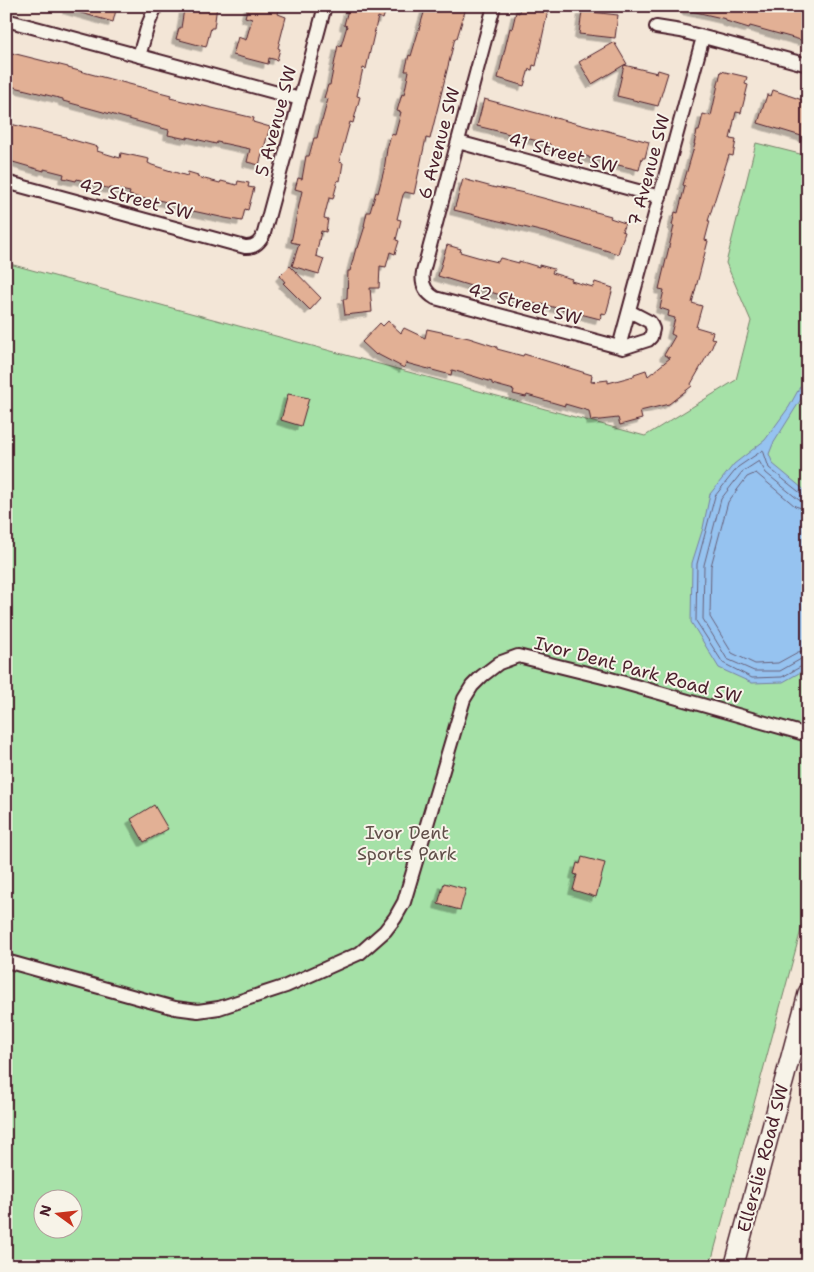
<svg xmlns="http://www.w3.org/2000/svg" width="814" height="1272" font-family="'Shantell Sans',sans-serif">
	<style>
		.green { fill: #a5e1a7; stroke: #788069; fill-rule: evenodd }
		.water { fill: #96c3f0; stroke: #7881a1 }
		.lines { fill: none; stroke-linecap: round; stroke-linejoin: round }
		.shore { stroke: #68617a; stroke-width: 1 }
		.building { fill: #e2b095; stroke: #4a1f2b; filter: url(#shadow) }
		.minor-casing { stroke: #4a1f2b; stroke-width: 16 }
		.secondary-casing { stroke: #4a1f2b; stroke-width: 21 }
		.minor { stroke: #f7f3e8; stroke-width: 12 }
		.secondary { stroke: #f7f3e8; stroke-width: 18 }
		.labels { text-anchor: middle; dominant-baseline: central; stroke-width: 4; stroke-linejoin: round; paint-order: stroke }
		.street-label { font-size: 18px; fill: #4a1f2b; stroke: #f7f3e8 }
		.park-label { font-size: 18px; fill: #61504a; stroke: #f7f3e8 }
	</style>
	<defs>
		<filter id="shadow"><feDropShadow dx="-4.5" dy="4.5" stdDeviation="0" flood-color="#0004"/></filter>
	</defs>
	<rect width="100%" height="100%" fill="#f3e6d7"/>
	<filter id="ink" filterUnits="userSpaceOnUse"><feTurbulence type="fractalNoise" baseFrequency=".02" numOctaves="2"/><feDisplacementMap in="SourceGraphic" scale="10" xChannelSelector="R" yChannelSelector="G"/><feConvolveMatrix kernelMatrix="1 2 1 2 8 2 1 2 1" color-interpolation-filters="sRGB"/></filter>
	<g filter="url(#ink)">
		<path class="green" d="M756 143 808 156V904L710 1266H6V263L645 436 736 380 751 321 726 263ZM42 1200H72V1230H42Z"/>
		<path class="water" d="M808 368V388L773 444 769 454 773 464 808 493V668L783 682 752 683 719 668 691 622 692 563 703 528 710 494 734 464 765 440 789 407 807 374Z"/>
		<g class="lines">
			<path class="shore" d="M808 496 803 495 769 468 763 450 738 467 715 496 697 564 696 621 723 663 752 678 782 677 804 665 808 664
				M808 502 799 500 766 473 759 461 742 472 721 499 704 565 703 619 727 659 754 671H780L801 659 808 658
				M808 510 795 506 756 473 747 477 728 502 711 566 710 617 732 653 755 664 778 663 798 652 808 650"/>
		</g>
		<path class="building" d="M68 6H102L116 10 113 22 67 9Z
			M189 6H217L214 28H211L206 47 176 39 179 28H181L184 9 188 10Z
			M248 6H280L278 14 286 17 278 48 280 49 277 60 269 58 268 64 233 55 238 37 246 40 252 19 245 17Z
			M349 6H378L386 9 383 19 378 17 366 69 363 68 357 96 360 97 353 123 350 122 339 162 343 163 340 181 338 180 333 199 329 198 324 218 328 219 326 232 321 231 316 256 324 259 319 274 292 266 299 244 291 242 302 191 295 189 298 178 302 179 306 156H309L314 138H317L321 121H322L328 99 324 98 328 85H330L338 45 341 46 347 26 344 25Z
			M426 6H457L466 8 457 38H455L430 139 426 138 414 194 405 192 403 195 397 219 401 220 396 240 399 241 395 254 390 252 386 267 380 266 379 288H370L372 312 345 315 343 299H347L348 271H350L356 248H358L365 226H364L367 212H370L376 192 378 193 384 170 387 149 391 134 395 135 401 112 397 111 402 94 404 95 409 71H405L409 55 411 56Z
			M520 6H549L536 66 533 65 532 70 529 69 524 86 498 78 510 28 512 29 516 12 519 13Z
			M687 6H789L795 8V11L808 14V42L750 26 749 28 726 21V19L687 10Z
			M582 11 618 15 615 38 579 34Z
			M614 42 627 64 624 65 657 73 658 70 668 73 658 106 617 96 624 65 592 84 579 62Z
			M12 53 68 67V68L171 95 170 98 254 118 253 122 270 127 259 165 247 162 250 149 217 142 216 144 187 137V139L168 135 169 130 63 101V99L6 85V54L12 55Z
			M721 71 747 77 745 84 748 85 741 113 736 112 730 139 736 140 733 156 729 155 708 221H710L705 240 708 241 692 303 702 306 696 327 713 332 711 338 715 339 712 347 691 384 692 386 669 404 640 411 642 419 620 425 618 418 591 421 589 411 565 404V406L527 395 526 397 513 394 514 390 492 384V382L473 376 452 370 451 375 406 363 404 368 377 354 376 355 362 342 380 323 383 326 388 321 401 333 404 328 425 338 427 329 469 338 497 347V349L523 356 524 354 592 375 591 382 608 380V383L634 376V374L646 370 648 376 670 358 664 355 675 336 671 334 675 318 668 316 669 311 660 308 664 290 659 289 674 226 672 225 675 212 678 213 685 186 683 185 695 144H694L697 131H699L703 114 711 116Z
			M773 90 808 102V138L758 123 767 95 771 96Z
			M484 99 593 128V127L649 142 645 158H642L639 170 589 158V157L550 147V144L477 126Z
			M6 123 66 137V138L98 147 97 151 120 158 121 153 149 159 148 163 152 165 187 176 188 172 198 175 197 177 220 183 221 181 237 185 238 181 249 183 248 187 254 188 248 210 245 209 242 221 225 218 179 208 180 205 158 200V202L141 198 129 195 130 192 110 188V189L77 179 76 181 63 178 64 174 44 169V171L6 160Z
			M463 179 496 188V187L524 193 611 216 610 218 625 223 622 231 625 232 618 254 548 233 454 210Z
			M447 245 461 249 460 252 481 258 498 262 500 258 519 263V261L539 267V265L554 269 552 273 572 279 571 281 593 287 595 282 613 288 606 314 602 313 600 319 541 304V305L520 301 438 276Z
			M290 266 321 298 310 310 283 283 285 282 280 276Z
			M288 394 309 398 301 426 281 420Z
			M154 805 168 829 144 842 131 819Z
			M582 857 605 863 596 897 573 890 577 875 574 874 577 863 580 864Z
			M444 883 466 889 460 910 438 904Z"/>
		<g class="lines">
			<defs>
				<path id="minor" d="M494 6 423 272C421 283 425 292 435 298L623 348 648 340 651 337 653 329 650 322 629 311
					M6 20 300 99
					M656 27 681 31 808 65
					M139 56 148 25 156 6
					M458 142 660 197
					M6 182 245 247C255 248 261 241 264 233L325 6
					M619 347 703 37
					M6 961 153 1002 175 1008 198 1011 219 1008 286 986 360 953 385 931 395 918 404 902 464 699 472 686 482 676 499 663 518 656 607 678 808 735"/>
				<path id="secondary" d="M734 1266 808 992"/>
			</defs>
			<use href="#minor" class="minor-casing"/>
			<use href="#secondary" class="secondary-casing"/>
			<use href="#minor" class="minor"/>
			<use href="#secondary" class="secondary"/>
		</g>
	</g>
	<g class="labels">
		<g class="street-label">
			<text transform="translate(276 121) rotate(-75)">5 Avenue SW</text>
			<text transform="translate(439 143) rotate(-75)">6 Avenue SW</text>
			<text transform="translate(563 153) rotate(15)">41 Street SW</text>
			<text transform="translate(649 170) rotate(-75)">7 Avenue SW</text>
			<text transform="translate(136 199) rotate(15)">42 Street SW</text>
			<text transform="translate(525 304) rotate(15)">42 Street SW</text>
			<text transform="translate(638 670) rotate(15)">Ivor Dent Park Road SW</text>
			<text transform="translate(763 1158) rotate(-75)">Ellerslie Road SW</text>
		</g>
		<g class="park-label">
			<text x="407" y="833">Ivor Dent<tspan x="407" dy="21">Sports Park</tspan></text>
		</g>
	</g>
	<rect width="814" height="1272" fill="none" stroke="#f7f3e8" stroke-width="25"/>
	<rect x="12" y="12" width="789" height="1247" fill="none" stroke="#4a1f2b" stroke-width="2" filter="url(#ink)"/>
	<g transform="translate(58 1214) rotate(285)"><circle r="24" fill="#f7f3e8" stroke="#b29e9c"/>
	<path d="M0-4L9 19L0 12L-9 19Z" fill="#c8321e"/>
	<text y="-8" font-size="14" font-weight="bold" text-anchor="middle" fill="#4a1f2b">N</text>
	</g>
</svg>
